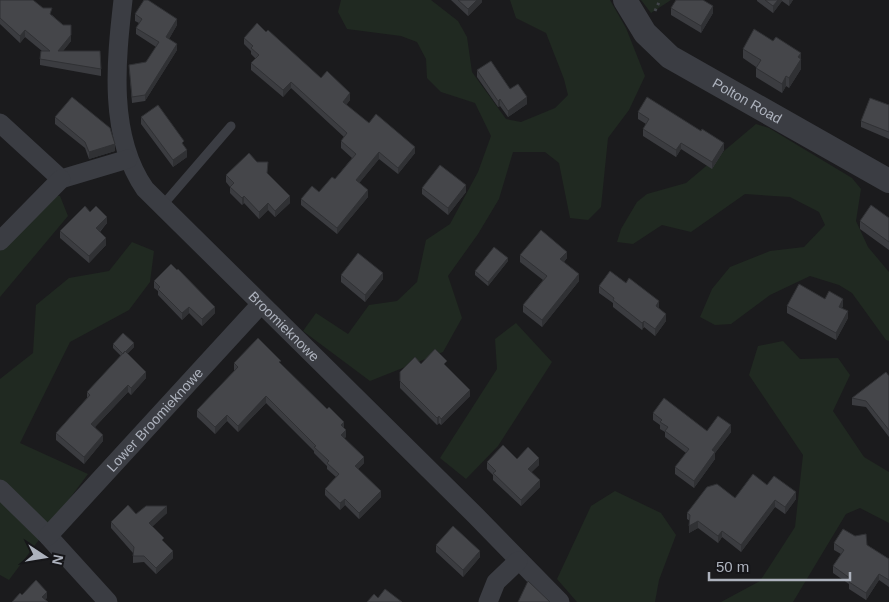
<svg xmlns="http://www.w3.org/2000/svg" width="889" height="602" font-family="Arial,sans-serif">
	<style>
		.green { fill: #202921 }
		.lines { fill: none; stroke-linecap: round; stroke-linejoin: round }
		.path { stroke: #41444a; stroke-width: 3; stroke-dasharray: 2.5 4; stroke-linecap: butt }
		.service { stroke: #3b3d43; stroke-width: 9 }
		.minor { stroke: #3b3d43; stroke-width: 19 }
		.tertiary { stroke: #3b3d43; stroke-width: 24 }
		.wall { fill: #3b3c40 }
		.shaded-wall { fill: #303134 }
		.building { fill: #45464a; stroke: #303134 }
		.labels { text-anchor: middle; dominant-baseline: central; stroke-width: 5; stroke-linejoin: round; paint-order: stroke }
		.street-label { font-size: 14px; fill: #adb2bd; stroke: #161619 }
	</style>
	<rect width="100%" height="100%" fill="#1b1b1d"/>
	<path class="green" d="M341 0H431L458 21 467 37 472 72 506 119 521 122 555 108 568 95 564 79 546 33 516 18 510 0H610L626 28 645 76 629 110 608 138 601 207 588 220 570 218 559 163 545 152H513L499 199 478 234 448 276 462 318 443 352 370 381 303 331 316 313 348 334 369 305 397 301 417 282 426 240 450 224 478 172 491 136 475 103 441 92 427 78 426 59 417 42 401 36 347 29 338 12Z
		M641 0H671L651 13Z
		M756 124 769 128 852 178 861 189 856 221 868 247 889 272V341L886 340 852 293 839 285 810 276 770 295 731 324 715 325 700 317 712 289 730 267 770 251 804 247 825 225 819 212 790 197 745 194 691 232 662 225 633 244 617 242 621 229 637 202 647 194 686 183Z
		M35 194 60 196 68 216 0 297V239Z
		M132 242 154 251 150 282 129 310 70 342 20 443 88 474 9 580 0 575V379L33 353 36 305 69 278 109 271Z
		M516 323 552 362 498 446 466 479 440 458 497 369 495 339Z
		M783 341 800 359 838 358 850 375 833 411 864 457 889 472V523L860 508 846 514 793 602H721L760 581 795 527 803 455 749 375 758 346Z
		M615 491 661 513 676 535 659 580 655 602H577L557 579 591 506Z"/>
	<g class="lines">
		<path class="path" d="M655 11 660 0"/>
		<path class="service" d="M162 206 231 126"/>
		<g class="minor">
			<path id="s1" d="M123 0C116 61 108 136 145 189L475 515 560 602"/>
			<path d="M0 123 61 179 128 159"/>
			<path d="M0 241 61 179"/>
			<path d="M0 489 48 536 108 602"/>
			<path id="s2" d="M48 536 261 304"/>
			<path d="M488 602 496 582 518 561"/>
		</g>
		<path class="tertiary" id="s3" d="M625 0 645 33 670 57 889 181"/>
	</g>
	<path class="wall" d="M0 0 52 15 63 25H71V41L63 51 101 69V76L40 65V59L42 51 25 37 20 43 0 24Z
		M451 0H482V2L468 16Z
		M757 0H793L789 6 782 1 773 13 757 1Z
		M671 8 713 13 701 33 671 15Z
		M135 14 177 25 169 39 177 50 145 101 132 103 129 65 146 62 156 47 136 34V28L139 23 135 21Z
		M244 38 321 78 350 100 346 105 369 123 415 153 398 174 379 159 359 183 368 197 337 234 301 205V199L319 192 335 179 352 158 341 148V141L344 137 291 88 283 97 251 70V63L256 59 251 54V51L244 44Z
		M773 41 801 53V69L789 88 786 86 782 93 756 77V67L743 58V49Z
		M477 70 510 89 527 104 508 117 500 106 498 107 477 77Z
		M889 105V139L861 127V121Z
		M638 112 724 150 712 169 681 149 676 157 643 136V129L646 124 638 119Z
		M55 117 115 151 89 159 85 148 55 124Z
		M141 117 184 146 187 157 173 167 141 124Z
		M267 173 290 203 275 217 268 210 259 219 244 203 242 205 230 193V187L226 182V175Z
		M422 188 466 192 448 215 422 194Z
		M90 212 107 223 100 232 106 245 89 263 60 238V231Z
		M889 218V250L860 229V221Z
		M520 255 567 258 564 262 579 281 542 327 523 312V305L543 280 520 262Z
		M508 261 488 286 475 275V271Z
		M341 275 383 279 365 302 341 282Z
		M154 281 215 313 202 326 189 313 182 320 158 295V291L154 288Z
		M599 286 659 308 666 321 655 336 644 327 642 330 613 307V303L599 293Z
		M825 299 843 306 842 308 848 318 836 340 787 313V306Z
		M113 344 134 347 127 354 146 378 131 395 128 392 95 427 103 441 84 464 56 440V433L87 398V392L121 356 113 348Z
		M234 363 281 364 344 428 346 437 344 438 364 463 358 469 381 497 359 519 345 505 340 510 325 495V489L336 477 327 469V466L314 453V451L266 403 238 432 227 421 215 434 197 417V410L235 371 234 370Z
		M421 364 447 367 470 396 441 425 439 423 437 425 400 388V372Z
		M889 376V437L866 407 852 405V398Z
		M653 413 707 431 731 432 715 453V459L694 488 675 474V467L686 453 665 437V432L660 429V425L653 420Z
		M517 459 539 465 531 472 540 487 521 506 493 480V475L487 469V462Z
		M767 485 796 499 785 514 775 507 741 552 722 537 718 543 698 528 689 533 690 521 687 519V513L735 498Z
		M167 513 152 526 164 542 173 558 156 574 144 562 133 563V553L111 528V522L136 514Z
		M834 543 867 545 889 559V587L879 580 866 600 849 589V584L833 573V566L841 554 834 550Z
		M436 545 480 557 463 577 436 552Z"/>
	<path class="shaded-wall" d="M477 0H482V2L468 16V9Z
		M778 0H782V1L773 13V6Z
		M789 0H793L789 6Z
		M713 6V13L701 33V26Z
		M177 19V25L166 44V37Z
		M25 30V37L20 43V36Z
		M71 35V41L58 57V51Z
		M177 44V50L145 101V95Z
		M801 53V69L789 88V78L798 57Z
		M786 76V86L782 93V84Z
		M291 82V88L283 97V90Z
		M350 93V100L343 109V102Z
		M527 97V104L508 117V111Z
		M500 99V106L498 107V101Z
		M681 143V149L676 157V150Z
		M724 143V150L712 169V162Z
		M115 144V151L89 159V152Z
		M415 147V153L398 174V168Z
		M187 150V157L173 167V160Z
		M379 152V159L356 187V180Z
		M466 185V192L448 215V208Z
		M368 190V197L337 234V228Z
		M244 196V203L242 205V198Z
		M290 196V203L275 217V211Z
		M268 203V210L259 219V212Z
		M107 217V223L96 235V228Z
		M106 238V245L89 263V256Z
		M567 252V258L560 266V259Z
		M508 258V261L488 286V282Z
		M383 273V279L365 302V295Z
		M579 274V281L542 327V320Z
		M843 299V306L839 313V307Z
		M659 301V308L656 312V306Z
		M189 307V313L182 320V313Z
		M215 307V313L202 326V319Z
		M848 311V318L836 340V333Z
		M666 314V321L655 336V329Z
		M644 321V327L642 330V323Z
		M134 343V347L123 358V354Z
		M146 372V378L131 395V388Z
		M128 385V392L91 431V424Z
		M470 390V396L441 425V419Z
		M266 396V403L238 432V426Z
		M227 415V421L215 434V427Z
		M439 416V423L437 425V418Z
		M344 422V428L341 425Z
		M731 425V432L715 453V459L694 488V481L712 450Z
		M346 430V437L341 441V435Z
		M103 435V441L84 464V457Z
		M364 457V463L355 472V466Z
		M539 458V465L528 476V469Z
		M540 480V487L521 506V500Z
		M381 491V497L359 519V513Z
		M796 492V499L785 514V507Z
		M345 499V505L340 510V503Z
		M775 500V507L741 552V545Z
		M167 506V513L149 530V523Z
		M698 521V528L689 533V526Z
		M722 531V537L718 543V536Z
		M173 551V558L156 574V568Z
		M480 551V557L463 577V570Z
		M879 574V580L866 600V593Z
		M47 592V598L44 602 42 597Z"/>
	<path class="building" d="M0 0H33L43 8H52L50 14 63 25H71V35L58 51H100L101 69 40 59 41 51H50L25 30 20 36 0 18Z
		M144 0H148L177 19 166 37 177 44 145 95 132 97 129 65 146 62 159 42 136 28 142 19 135 14Z
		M458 0H477L468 9Z
		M676 0H703L713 6 701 26 671 8Z
		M765 0H778L773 6Z
		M257 23 266 32 268 30 321 78 327 71 350 93 343 102 369 123 376 114 415 147 398 168 379 152 356 180 368 190 337 228 301 199 312 186 319 192 332 177 335 179 356 154 341 141 347 133 291 82 283 90 251 63 259 55 251 48 253 46 244 38Z
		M754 29 773 41 776 37 801 53 798 57 801 59 789 78 786 76 782 84 756 68 761 60 743 49Z
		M491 61 510 89 518 84 527 97 508 111 500 99 498 101 477 70Z
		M72 97 110 128 115 144 89 152 85 142 55 117Z
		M647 97 701 131 702 129 724 143 712 162 681 143 676 150 643 129 649 119 638 112Z
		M870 98 889 105V132L861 121Z
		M158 105 184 141 182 143 187 150 173 160 141 117Z
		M249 153 257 162H268L267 173 290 196 275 211 268 203 259 212 244 196 242 198 230 187 234 183 226 175Z
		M440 165 466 185 448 208 422 188Z
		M871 205 889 218V242L860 221Z
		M85 206 90 212 96 206 107 217 96 228 106 238 89 256 60 231Z
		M541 230 567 252 560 259 579 274 542 320 523 305 547 276 520 255Z
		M494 247 508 258 488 282 475 271Z
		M358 253 383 273 365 295 341 275Z
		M171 264 177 270 178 269 215 307 202 319 189 307 182 313 158 289 160 287 154 281Z
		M610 271 626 283 629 278 659 301 656 306 666 314 655 329 644 321 642 323 613 300 614 298 599 286Z
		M799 284 825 299 829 291 843 299 839 307 848 311 836 333 787 306Z
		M123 333 134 343 125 352V351L123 354 113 344Z
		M258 338 281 361 279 362 327 409 329 407 344 422 341 425 346 430 341 435 364 457 355 466 381 491 359 513 345 499 340 503 325 489 339 474 327 463 329 461 314 447 316 446 266 396 238 426 227 415 215 427 197 410 238 367 234 363Z
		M435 349 447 361 444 364 470 390 441 419 439 416 437 418 400 381V372L415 357 421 364Z
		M125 351 146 372 131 388 128 385 91 424 103 435 84 457 56 433 90 395 87 392Z
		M886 372 889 376V430L866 401 852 398Z
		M664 398 707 431 718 416 731 425 712 450 715 452 694 481 675 467 689 449 665 431 668 427 660 422 662 420 653 413Z
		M503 445 517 459 528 447 539 458 528 469 540 480 521 500 493 473 496 471 487 462Z
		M753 474 767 485 774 476 796 492 785 507 775 500 741 545 722 531 718 536 698 521 689 526 690 515 687 513 707 487 717 484 735 498Z
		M128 505 136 514 146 506H167L149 523 164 538 162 540 173 551 156 568 144 556H133L134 547 111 522Z
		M453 526 480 551 463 570 436 545Z
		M843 529 855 536 866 534 867 545 889 559V580L879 574 866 593 849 582 851 579 833 566 844 550 834 543Z
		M36 580 47 592 42 597 48 602H12L20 593 22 595Z
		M528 581 550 602H518Z
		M385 589 402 602H367L374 594 378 598Z"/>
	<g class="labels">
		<g class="street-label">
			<text stroke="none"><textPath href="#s3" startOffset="162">Polton Road</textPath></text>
			<text stroke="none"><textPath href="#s1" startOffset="390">Broomieknowe</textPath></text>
			<text stroke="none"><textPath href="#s2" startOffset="158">Lower Broomieknowe</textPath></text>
		</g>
	</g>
	<g transform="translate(45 557) rotate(102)" stroke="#161619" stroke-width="4" paint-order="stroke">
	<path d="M0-4L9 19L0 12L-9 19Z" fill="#adb2bd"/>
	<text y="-8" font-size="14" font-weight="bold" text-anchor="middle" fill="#adb2bd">N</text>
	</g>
	<path d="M709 572v8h141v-8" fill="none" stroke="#adb2bd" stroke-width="2.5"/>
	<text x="716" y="572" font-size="15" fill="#adb2bd" stroke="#161619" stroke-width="4" paint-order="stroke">50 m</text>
</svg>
